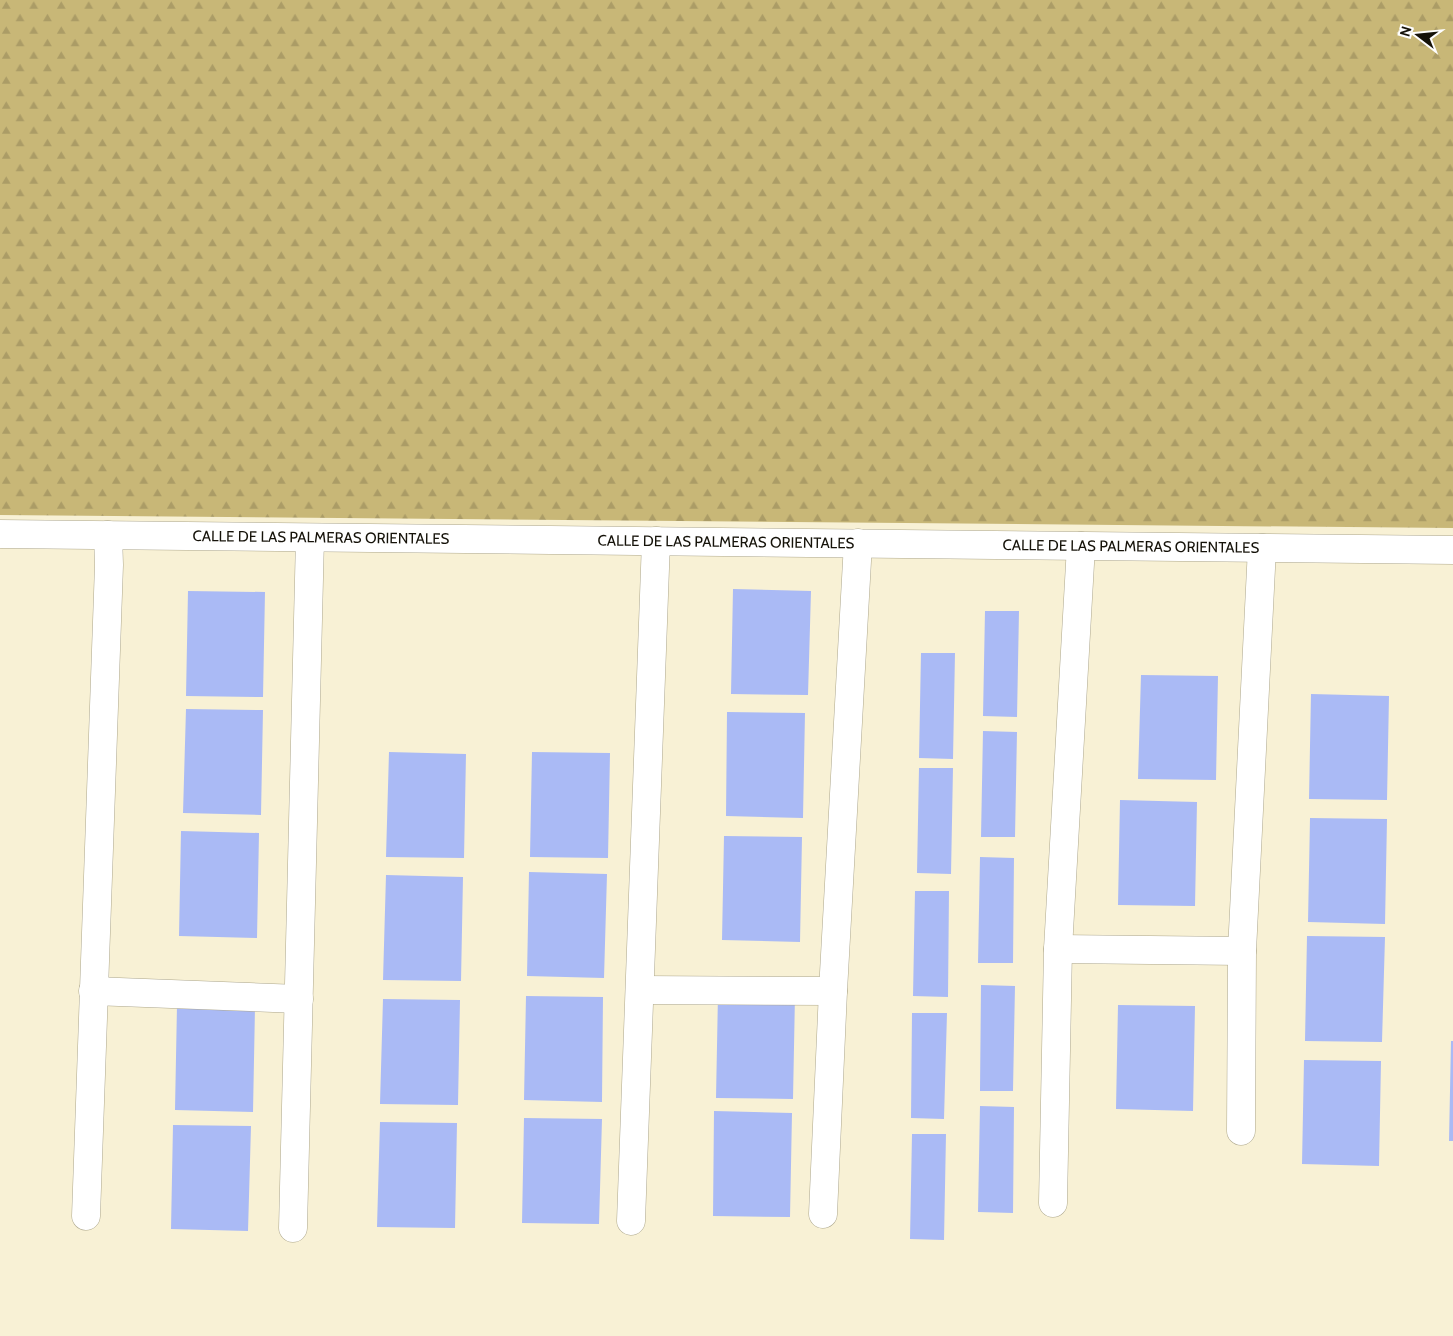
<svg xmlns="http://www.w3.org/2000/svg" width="1453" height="1336" font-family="Cabin,sans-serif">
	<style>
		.forest { fill: url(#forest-firs) }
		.building { fill: #aabaf5 }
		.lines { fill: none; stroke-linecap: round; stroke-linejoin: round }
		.minor-casing { stroke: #ada78d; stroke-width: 29 }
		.minor { stroke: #fff; stroke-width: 28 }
		.labels { text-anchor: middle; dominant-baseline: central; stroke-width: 5; stroke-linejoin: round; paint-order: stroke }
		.street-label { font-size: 15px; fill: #151209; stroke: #fefefe }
	</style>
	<defs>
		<pattern id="forest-firs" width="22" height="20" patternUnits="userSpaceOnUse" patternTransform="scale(1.25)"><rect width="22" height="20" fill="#c8b777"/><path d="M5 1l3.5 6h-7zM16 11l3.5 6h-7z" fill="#ab9c66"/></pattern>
	</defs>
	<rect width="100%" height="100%" fill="#f8f1d5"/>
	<path class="forest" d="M0 0H1453V528L0 515Z"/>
	<path class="building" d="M733 589 811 591 808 695 731 694Z
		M188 591 265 592 263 697 186 696Z
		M985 611H1019L1017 717 983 716Z
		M921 653H955L953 759 919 758Z
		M1141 675 1218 676 1216 780 1138 779Z
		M1311 694 1389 696 1387 800 1309 799Z
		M186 709 263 710 261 815 183 813Z
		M727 712 805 713 803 818 726 816Z
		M983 731 1017 732 1015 837H981Z
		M389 752 466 754 464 858 386 857Z
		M532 752 610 753 608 858 530 857Z
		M919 768H953L951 874 917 873Z
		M1120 800 1197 802 1195 906 1118 905Z
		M1310 818 1387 819 1385 924 1308 922Z
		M181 831 259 833 257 938 179 936Z
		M724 836 802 837 800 942 722 940Z
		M980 857 1014 858 1013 963H978Z
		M529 872 607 874 604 978 527 976Z
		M386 875 463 877 461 981 383 980Z
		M915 891H949L948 997 913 996Z
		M1307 936 1385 937 1382 1042 1305 1041Z
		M981 985 1015 986 1013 1091H980Z
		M718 994 795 995 793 1099 716 1098Z
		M526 996 603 997 602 1102 524 1100Z
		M383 999 460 1000 458 1105 380 1104Z
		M177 1005 255 1007 253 1112 175 1110Z
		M1118 1005 1195 1006 1193 1111 1116 1109Z
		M912 1013H947L944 1119 911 1118Z
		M1451 1041H1453V1141H1449Z
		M1304 1060 1381 1061 1379 1166 1302 1164Z
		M980 1106 1014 1107 1013 1213 978 1212Z
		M714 1111 792 1113 790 1217 713 1216Z
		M524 1118 602 1119 599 1224 522 1223Z
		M380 1122 457 1123 455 1228 377 1227Z
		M173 1125 251 1126 248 1231 171 1229Z
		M912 1134H946L944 1240 910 1239Z"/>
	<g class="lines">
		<defs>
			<g id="minor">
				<path id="s1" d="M0 534 1453 550"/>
				<path d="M1058 949 1242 951"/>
				<path d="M640 990 833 991"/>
				<path d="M93 991 299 999"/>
				<path d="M1241 1131 1242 951 1262 548"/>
				<path d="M1053 1203 1058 949 1081 546"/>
				<path d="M823 1214 833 991 858 543"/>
				<path d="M86 1216 109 565 108 535"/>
				<path d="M631 1221 656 541"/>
				<path d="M293 1228 310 538"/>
			</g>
		</defs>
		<use href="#minor" class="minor-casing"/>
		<use href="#minor" class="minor"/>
	</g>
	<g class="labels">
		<g class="street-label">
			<text stroke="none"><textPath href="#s1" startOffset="321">CALLE DE LAS PALMERAS ORIENTALES</textPath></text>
			<text stroke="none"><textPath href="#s1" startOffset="726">CALLE DE LAS PALMERAS ORIENTALES</textPath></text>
			<text stroke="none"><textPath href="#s1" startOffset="1131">CALLE DE LAS PALMERAS ORIENTALES</textPath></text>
		</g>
	</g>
	<g transform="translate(1418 35) rotate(286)" stroke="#fefefe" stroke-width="4" paint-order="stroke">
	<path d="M0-4L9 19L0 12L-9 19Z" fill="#151209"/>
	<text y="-8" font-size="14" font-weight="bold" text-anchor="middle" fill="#151209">N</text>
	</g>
</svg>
